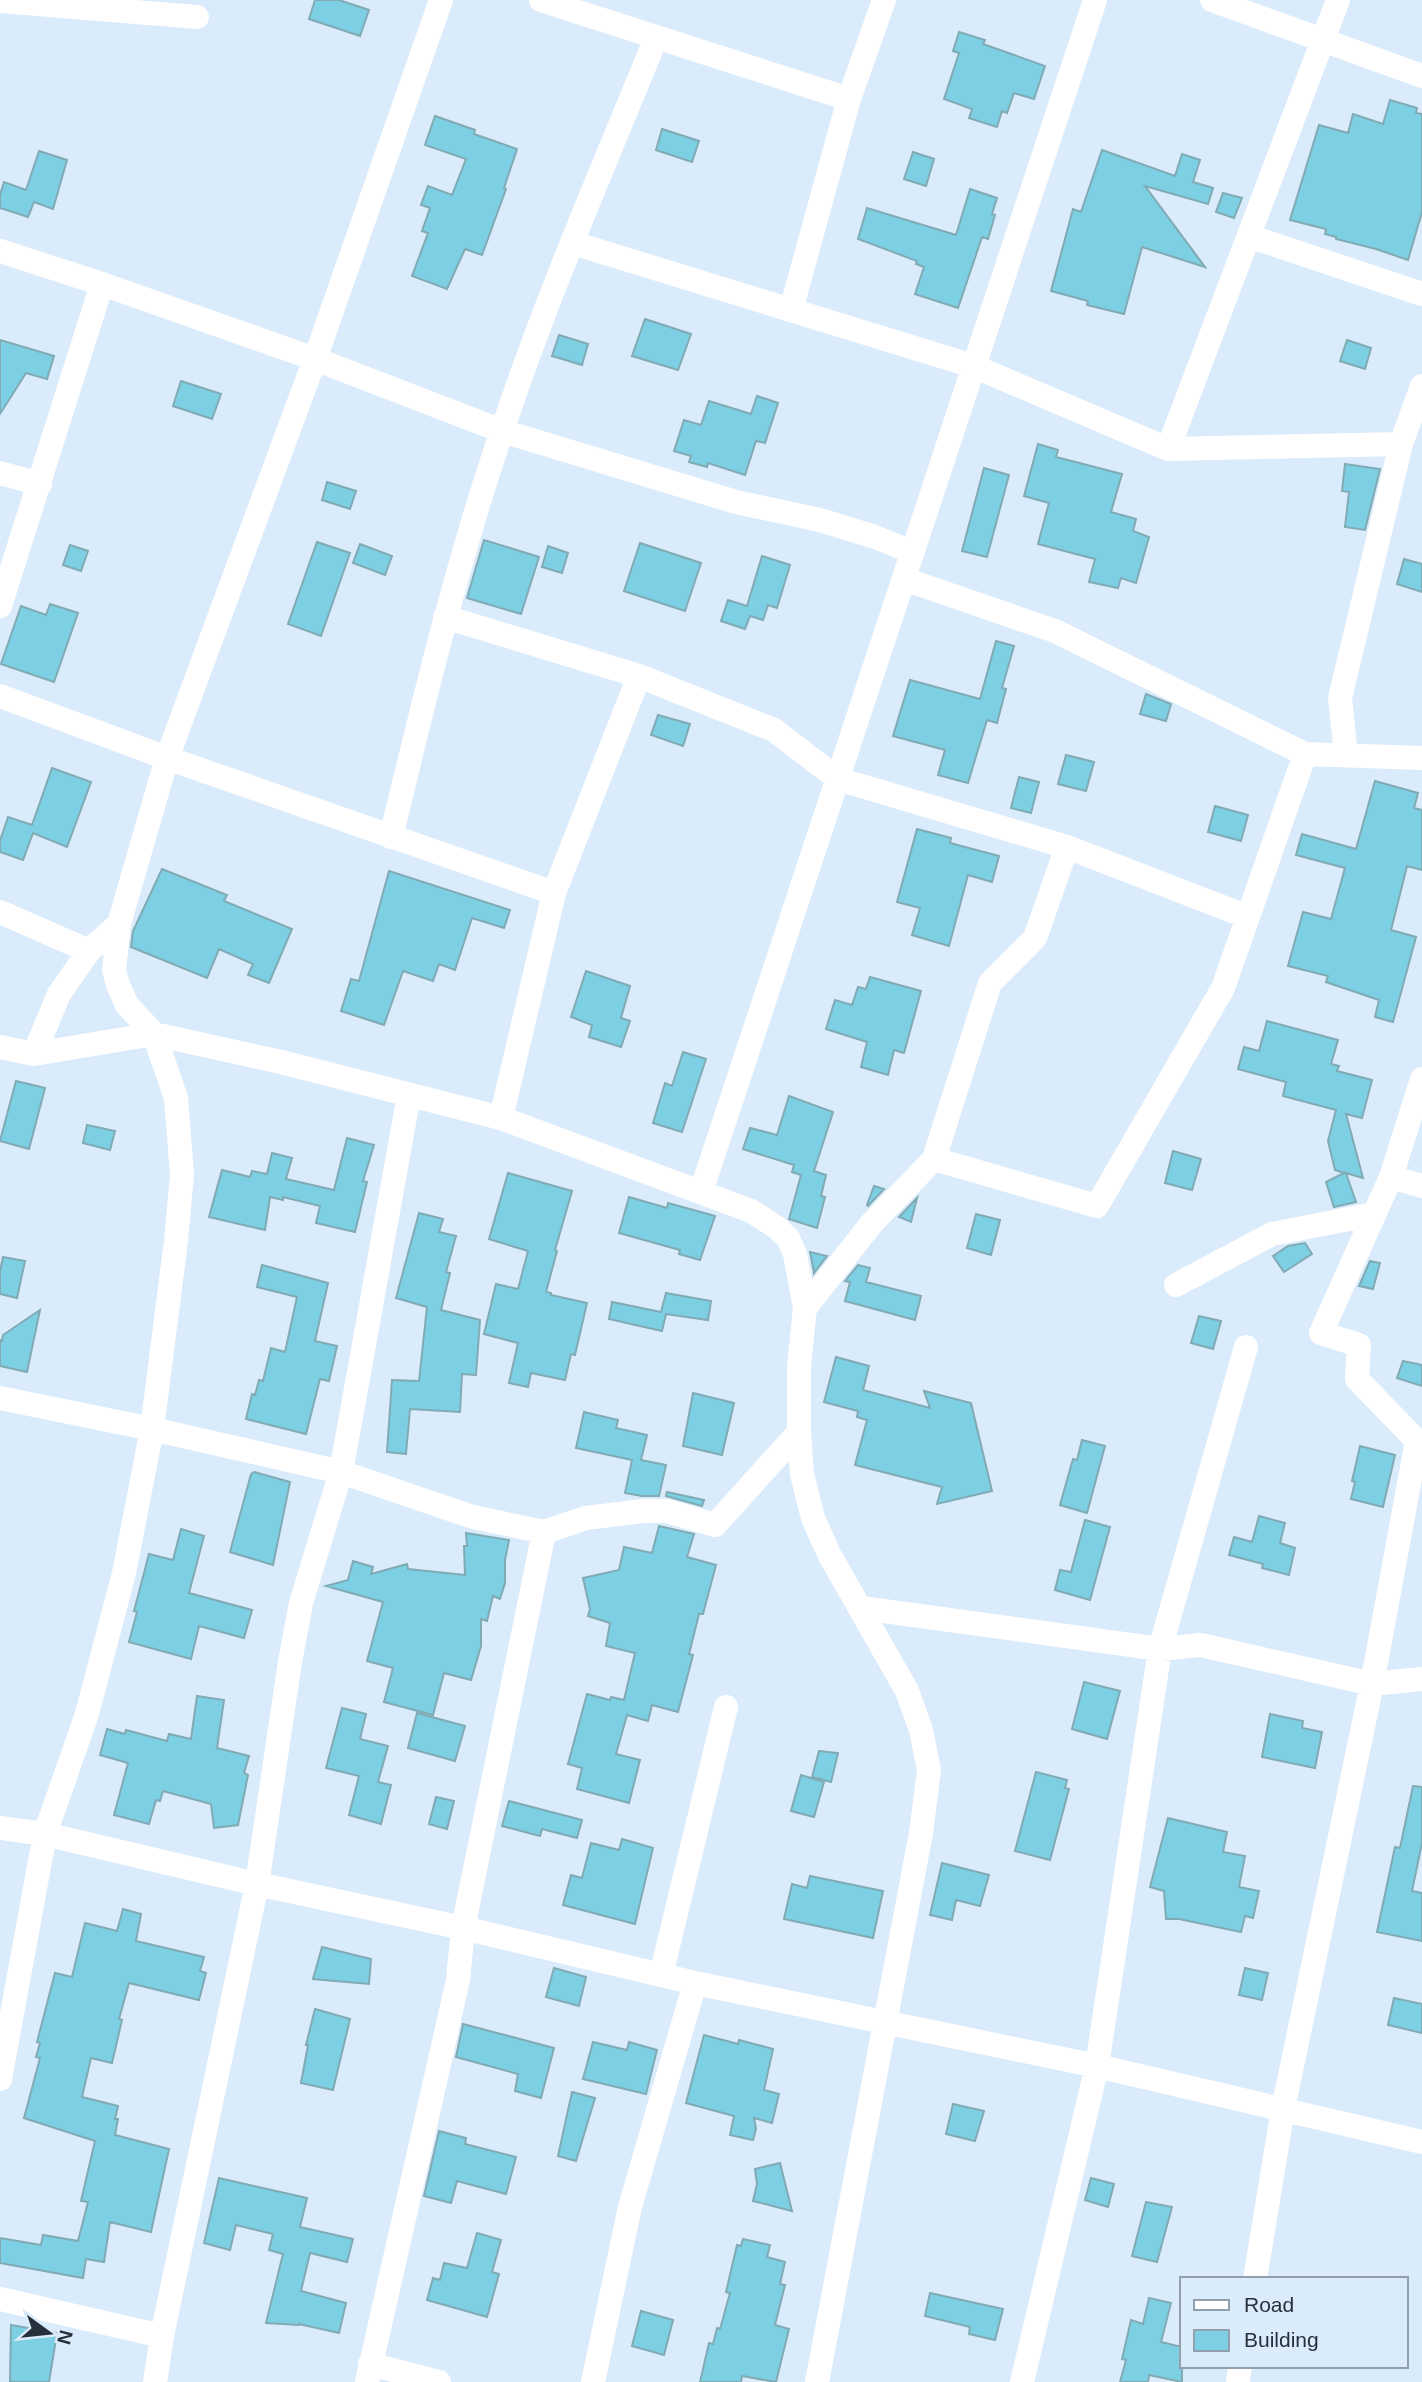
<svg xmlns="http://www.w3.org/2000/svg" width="1422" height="2382" font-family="Arial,sans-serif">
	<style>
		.building { fill: #7dd0e4; stroke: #80aab4; stroke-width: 2 }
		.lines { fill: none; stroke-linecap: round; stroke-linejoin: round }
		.street { stroke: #fff; stroke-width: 24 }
	</style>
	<rect width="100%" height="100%" fill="#daebfb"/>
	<path class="building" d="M315 0H339L369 10 360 36 309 19Z
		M959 32 985 40 983 44 1045 66 1034 99 1014 93 1007 113 1002 111 997 127 969 118 972 109 944 99 959 53 953 51Z
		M1390 100 1417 108 1416 113 1422 114V212L1408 260 1376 249 1336 239V237L1325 234 1326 229 1290 220 1319 125 1348 133 1353 114 1383 124Z
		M435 116 475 130 474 134 517 149 504 188 506 189 482 255 465 249 447 289 412 276 428 233 422 231 430 208 421 205 428 186 452 195 466 159 425 145Z
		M662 129 699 141 692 162 656 150Z
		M1102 150 1175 176 1182 154 1200 160 1193 182 1213 188 1208 204 1145 186 1205 267 1142 247 1124 314 1087 305 1088 301 1051 291 1073 209 1081 212Z
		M39 151 67 160 53 209 34 202 28 217 0 208V195L4 182 26 190Z
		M913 152 934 159 926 186 904 179Z
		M970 189 997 198 992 214 995 215 988 239 982 237 958 308 915 294 924 267 916 264 917 261 858 239 867 208 956 235Z
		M1223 193 1242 198 1234 218 1216 212Z
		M645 319 691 334 678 370 632 356Z
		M559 335 588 344 582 365 552 356Z
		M0 340 54 356 47 379 26 373 0 414Z
		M1347 340 1371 348 1365 369 1340 361Z
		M181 381 221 394 212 419 173 406Z
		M757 396 778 403 765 443 756 441 745 475 708 463 707 467 689 462 691 456 674 451 684 420 701 425 709 401 751 414Z
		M1038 444 1058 450 1056 457 1122 474 1111 512 1136 519 1133 531 1149 537 1136 583 1121 578 1118 588 1089 582 1095 559 1038 544 1049 503 1024 496Z
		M1345 464 1380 469 1365 530 1345 527 1349 492 1342 491Z
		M984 468 1009 475 987 557 962 551Z
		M327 482 356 491 350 509 322 500Z
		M484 540 539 557 521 614 467 598Z
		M317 542 350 553 321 636 288 624Z
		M640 543 701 563 685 611 624 591Z
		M360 544 392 556 385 575 353 563Z
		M70 545 88 551 81 571 63 565Z
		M548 546 568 553 562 573 542 567Z
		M762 556 790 565 777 608 768 605 763 620 750 616 745 629 721 621 728 600 747 606Z
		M1404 559 1422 564V592L1397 584Z
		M50 604 78 613 54 682 1 664 21 606 46 615Z
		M996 641 1014 646 1002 688 1006 689 997 723 987 720 968 783 938 775 945 750 893 736 910 680 980 699Z
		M1146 694 1171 704 1166 721 1140 714Z
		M658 715 690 724 683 746 651 735Z
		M1066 755 1094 762 1086 791 1058 784Z
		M52 768 91 782 67 847 33 833 23 860 0 852V841L8 817 32 825Z
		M1019 777 1039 782 1031 813 1011 808Z
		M1375 781 1418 793 1414 808 1422 810V870L1407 866 1391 930 1416 937 1393 1022 1375 1017 1379 1000 1326 982 1328 976 1288 966 1303 912 1331 919 1345 868 1296 855 1302 834 1356 849Z
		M1215 806 1248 815 1241 841 1208 832Z
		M917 829 951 838 950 843 999 856 992 882 968 875 949 946 912 935 920 908 897 902Z
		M162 869 227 895 224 901 292 929 269 983 248 975 253 964 219 949 207 978 131 947 133 931Z
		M389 871 510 910 504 928 472 918 455 970 439 964 433 981 403 971 384 1025 341 1011 351 979 359 981Z
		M586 971 630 986 621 1018 630 1021 621 1047 589 1037 592 1025 571 1017Z
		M870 977 921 991 904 1053 894 1050 888 1075 861 1067 867 1042 826 1029 835 1000 852 1005 858 987 866 989Z
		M1267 1021 1338 1040 1331 1064 1339 1066 1337 1071 1372 1080 1362 1118 1346 1114 1363 1178 1346 1173 1356 1202 1334 1207 1326 1182 1344 1173 1335 1170 1328 1141 1336 1110 1283 1096 1286 1082 1238 1069 1244 1047 1259 1051Z
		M683 1052 706 1059 682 1132 653 1123 665 1083 672 1086Z
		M16 1081 45 1088 29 1149 0 1141Z
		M789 1096 833 1112 814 1171 826 1175 821 1196 825 1197 817 1228 789 1219 801 1175 792 1172 794 1165 743 1149 750 1128 777 1135Z
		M87 1125 115 1131 110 1150 83 1143Z
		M347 1138 374 1145 363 1181 367 1182 355 1232 316 1223 320 1206 283 1197V1200L270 1197 265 1230 209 1217 222 1170 250 1177 252 1171 267 1174 272 1153 292 1158 286 1179 334 1190Z
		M1173 1151 1201 1159 1192 1190 1165 1183Z
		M508 1173 572 1191 555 1250 557 1251 546 1292 551 1293V1295L587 1303 575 1355 571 1354 565 1380 531 1373 528 1387 509 1383 518 1343 484 1334 496 1284 518 1289 528 1251 489 1239Z
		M874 1186 884 1189 868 1206 867 1205Z
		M629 1197 667 1208 668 1203 715 1216 700 1260 679 1254 680 1250 619 1233Z
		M917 1198 911 1222 899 1217Z
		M419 1213 443 1219 439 1232 456 1236 446 1272 450 1273 441 1310 480 1320 476 1375 462 1374 460 1412 410 1409 406 1454 387 1452 392 1380 419 1381 427 1307 396 1298Z
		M976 1214 1000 1220 991 1255 967 1248Z
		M1305 1243 1312 1254 1284 1272 1273 1256 1288 1246Z
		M810 1252 827 1256 814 1273V1272Z
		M3 1257 25 1261 17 1298 0 1294V1271Z
		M1370 1261 1380 1263 1373 1289 1359 1286Z
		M262 1265 328 1283 315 1341 337 1346 329 1381 320 1379 306 1434 246 1419 252 1394 255 1395 259 1380 263 1381 271 1348 285 1352 297 1297 257 1287Z
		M858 1265 870 1268 866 1282 921 1296 915 1320 845 1301 850 1282 845 1281Z
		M666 1293 711 1301 708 1320 666 1314 662 1331 609 1319 612 1302 661 1312Z
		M40 1310 27 1372 0 1366V1340L2 1341 3 1335Z
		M1199 1316 1221 1321 1213 1349 1191 1343Z
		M836 1357 869 1366 863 1390 930 1408 924 1391 971 1403 992 1491 937 1504 942 1487 855 1465 867 1420 857 1417 858 1411 824 1402Z
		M1403 1361 1422 1365V1386L1397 1378Z
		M693 1393 734 1403 722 1455 683 1446Z
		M584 1412 618 1420 616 1428 647 1435 641 1460 666 1465 659 1496H642L625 1493 632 1460 576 1448Z
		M1082 1440 1105 1446 1087 1513 1060 1505 1073 1459 1077 1460Z
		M1360 1446 1395 1455 1383 1507 1351 1499 1355 1482 1352 1481Z
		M254 1472 290 1482 273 1565 230 1552 251 1474Z
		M667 1492 704 1500 702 1506 666 1496Z
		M1259 1516 1285 1523 1280 1543 1295 1548 1289 1575 1262 1568 1263 1564 1229 1555 1234 1537 1252 1542Z
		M1085 1520 1110 1527 1090 1600 1055 1590 1060 1570 1071 1572Z
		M659 1526 694 1534 687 1557 716 1565 703 1614H699L689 1654 693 1655 678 1712 652 1705 648 1721 627 1715 616 1754 640 1760 629 1803 577 1789 582 1768 568 1764 587 1694 610 1700 611 1697 624 1700 635 1653 606 1646 610 1623 588 1616 590 1609 583 1578 619 1570 624 1547 652 1553Z
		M181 1529 204 1536 189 1593 252 1610 244 1638 199 1626 191 1659 129 1642 137 1612 134 1611 149 1554 173 1560Z
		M466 1533 509 1540 505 1560V1583L500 1599 493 1596 487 1621 481 1619V1646L471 1680 444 1673 433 1715 384 1702 393 1668 367 1661 383 1602 326 1586 348 1580 353 1561 373 1567 371 1574 407 1564 408 1569 465 1575 464 1546H467Z
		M1084 1682 1120 1691 1107 1739 1072 1729Z
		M197 1696 224 1700 217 1748 249 1756 244 1773 248 1775 238 1825 214 1828 211 1804 163 1791 160 1801 156 1800 149 1824 114 1815 128 1763 100 1755 107 1729 125 1734 126 1730 167 1741 169 1734 191 1739Z
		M342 1708 366 1714 360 1739 388 1746 378 1782 391 1785 381 1824 349 1815 359 1776 326 1768Z
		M417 1713 465 1726 455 1761 408 1748Z
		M1270 1714 1303 1721 1302 1728 1322 1732 1315 1768 1262 1757Z
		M819 1751 838 1753 831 1782 812 1777Z
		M1036 1772 1067 1780 1065 1788 1069 1789 1050 1860 1015 1851Z
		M801 1775 824 1782 814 1817 791 1811Z
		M1413 1786 1422 1787V1843L1412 1891 1422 1893V1941L1377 1932 1395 1847 1400 1848Z
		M436 1797 454 1801 447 1829 429 1824Z
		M509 1801 582 1820 577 1838 542 1829 540 1836 502 1826Z
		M1168 1818 1227 1832 1223 1852 1245 1856 1239 1887 1259 1891 1253 1918 1245 1916 1241 1932 1179 1919H1166L1164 1891 1150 1887Z
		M622 1839 653 1848 635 1924 563 1905 571 1875 582 1878 591 1843 619 1850Z
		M942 1863 989 1875 980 1906 956 1900 952 1920 930 1915Z
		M810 1876 883 1891 873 1938 784 1919 792 1884 807 1888Z
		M123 1909 141 1914 136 1941 204 1957 200 1971 206 1973 199 2000 129 1983 119 2019 122 2020 112 2063 91 2058 82 2097 118 2106 115 2119H118L115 2135 169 2149 151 2232 110 2222 104 2262 86 2259 83 2278 0 2263V2238L41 2245 43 2235 78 2241 88 2202 81 2201 95 2141 24 2118 40 2058 36 2057 40 2043 37 2042 55 1973 72 1977 85 1923 117 1931Z
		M322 1947 371 1959 369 1984 313 1979Z
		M554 1968 586 1977 579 2006 546 1997Z
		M1245 1968 1268 1973 1262 2000 1239 1995Z
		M1394 1998 1422 2004V2033L1388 2025Z
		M315 2009 350 2019 333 2090 301 2083 308 2045H306Z
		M463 2024 554 2048 541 2098 515 2091 518 2074 456 2057Z
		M704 2035 738 2044 739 2040 773 2049 764 2090 779 2094 772 2123 754 2118 756 2129 753 2140 730 2135 734 2116 686 2103Z
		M593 2042 627 2050 629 2042 657 2050 646 2094 583 2079Z
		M572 2092 595 2098 576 2161 558 2156Z
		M953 2104 984 2111 975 2141 946 2134Z
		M439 2131 466 2138 465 2144 516 2157 506 2194 457 2181 451 2203 424 2196Z
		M780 2163 792 2211 753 2201 757 2184 755 2169Z
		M219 2178 307 2198 300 2227 353 2239 347 2262 310 2253 301 2291 346 2303 339 2333 299 2324V2325L266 2323 283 2254 269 2250 273 2234 236 2225 230 2250 204 2243Z
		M1091 2178 1114 2184 1108 2207 1085 2200Z
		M1146 2202 1172 2207 1157 2262 1132 2256Z
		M477 2233 501 2240 492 2272 499 2274 487 2317 427 2300 433 2278 440 2280 444 2263 467 2268Z
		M743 2239 770 2245 767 2257 785 2262 780 2284 785 2285 775 2325 789 2329 776 2382 742 2376 741 2382H700L709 2343 713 2344 717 2328 720 2329 730 2293 726 2292 737 2245 741 2246Z
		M930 2293 1003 2309 995 2340 969 2334 970 2327 925 2316Z
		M1149 2298 1171 2303 1161 2342 1182 2347V2382L1149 2375 1148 2382H1120L1126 2360 1122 2359 1131 2320 1143 2324Z
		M641 2311 673 2320 664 2355 632 2346Z
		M11 2325 57 2333 49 2382H10Z"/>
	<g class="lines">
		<path class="street" d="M541 0 849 99
			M1212 0 1422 76
			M0 1 197 17
			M1249 236 1422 294
			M573 243 973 366 1168 449 1401 444
			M0 251 102 284 315 359 502 431 736 502 820 520 875 537 912 552
			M791 310 849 99 884 0
			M1168 449 1338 0
			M0 473 40 484
			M904 579 1055 631 1305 754 1422 758
			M0 606 102 284
			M445 617 639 676 774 730 838 779 1067 847 1248 917
			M0 696 167 758 554 893
			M1346 755 1340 698 1401 444 1422 386
			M391 837C424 700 457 562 503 428 547 296 603 168 656 38
			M0 912 89 951
			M0 1047 34 1054 154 1034 281 1062 501 1118 751 1211 776 1227 788 1238 795 1254 805 1308 799 1366V1432L802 1474 813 1518 829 1554 907 1691 921 1730 929 1770 921 1833 817 2382
			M34 1054 59 994 89 951 119 924
			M501 1118 554 893 639 676
			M934 1159 990 983 1035 938 1067 847
			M1391 1177 1422 1186
			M701 1192 1095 0
			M1176 1285 1272 1234 1374 1214
			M805 1308 872 1223 934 1159 1097 1206 1223 988 1305 754
			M0 1398 152 1429 341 1472 473 1517 544 1532 586 1518 643 1511H667L715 1525 799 1432
			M862 1608 1160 1649 1201 1645 1372 1684 1422 1679
			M0 1828 45 1834 257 1884 463 1928 695 1983 1097 2066 1422 2142
			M661 1975 726 1707
			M0 2079 45 1834 87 1714 124 1573 152 1429 176 1241 182 1175 176 1098 154 1034 127 1005 118 985 114 970 119 924 167 758 315 359 441 0
			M1255 2279 1283 2109 1372 1684 1417 1441 1357 1379 1359 1345 1321 1333 1391 1177 1422 1079
			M0 2299 162 2336
			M370 2364 439 2382
			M155 2382 162 2336 257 1884 290 1662 301 1603 341 1472 409 1095
			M367 2382 458 1980 463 1928 544 1532
			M593 2382 630 2207 695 1983
			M1022 2382 1097 2066 1160 1649 1246 1347
			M1238 2382 1240 2366"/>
	</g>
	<rect x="1180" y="2277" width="228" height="91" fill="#daebfb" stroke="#92a0ae" stroke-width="2"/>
	<rect x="1194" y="2300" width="35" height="10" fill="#ffffff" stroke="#92a0ae" stroke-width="2"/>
	<text x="1244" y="2312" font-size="21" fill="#26303b">Road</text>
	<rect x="1194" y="2330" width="35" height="21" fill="#7dd0e4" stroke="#92a0ae" stroke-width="2"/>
	<text x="1244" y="2347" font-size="21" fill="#26303b">Building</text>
	<g transform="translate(49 2333) rotate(105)" stroke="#daebfb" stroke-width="5" paint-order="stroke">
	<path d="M0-5L12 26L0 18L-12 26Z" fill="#26303b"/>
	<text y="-10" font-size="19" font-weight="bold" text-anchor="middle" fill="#26303b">N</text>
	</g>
</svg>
